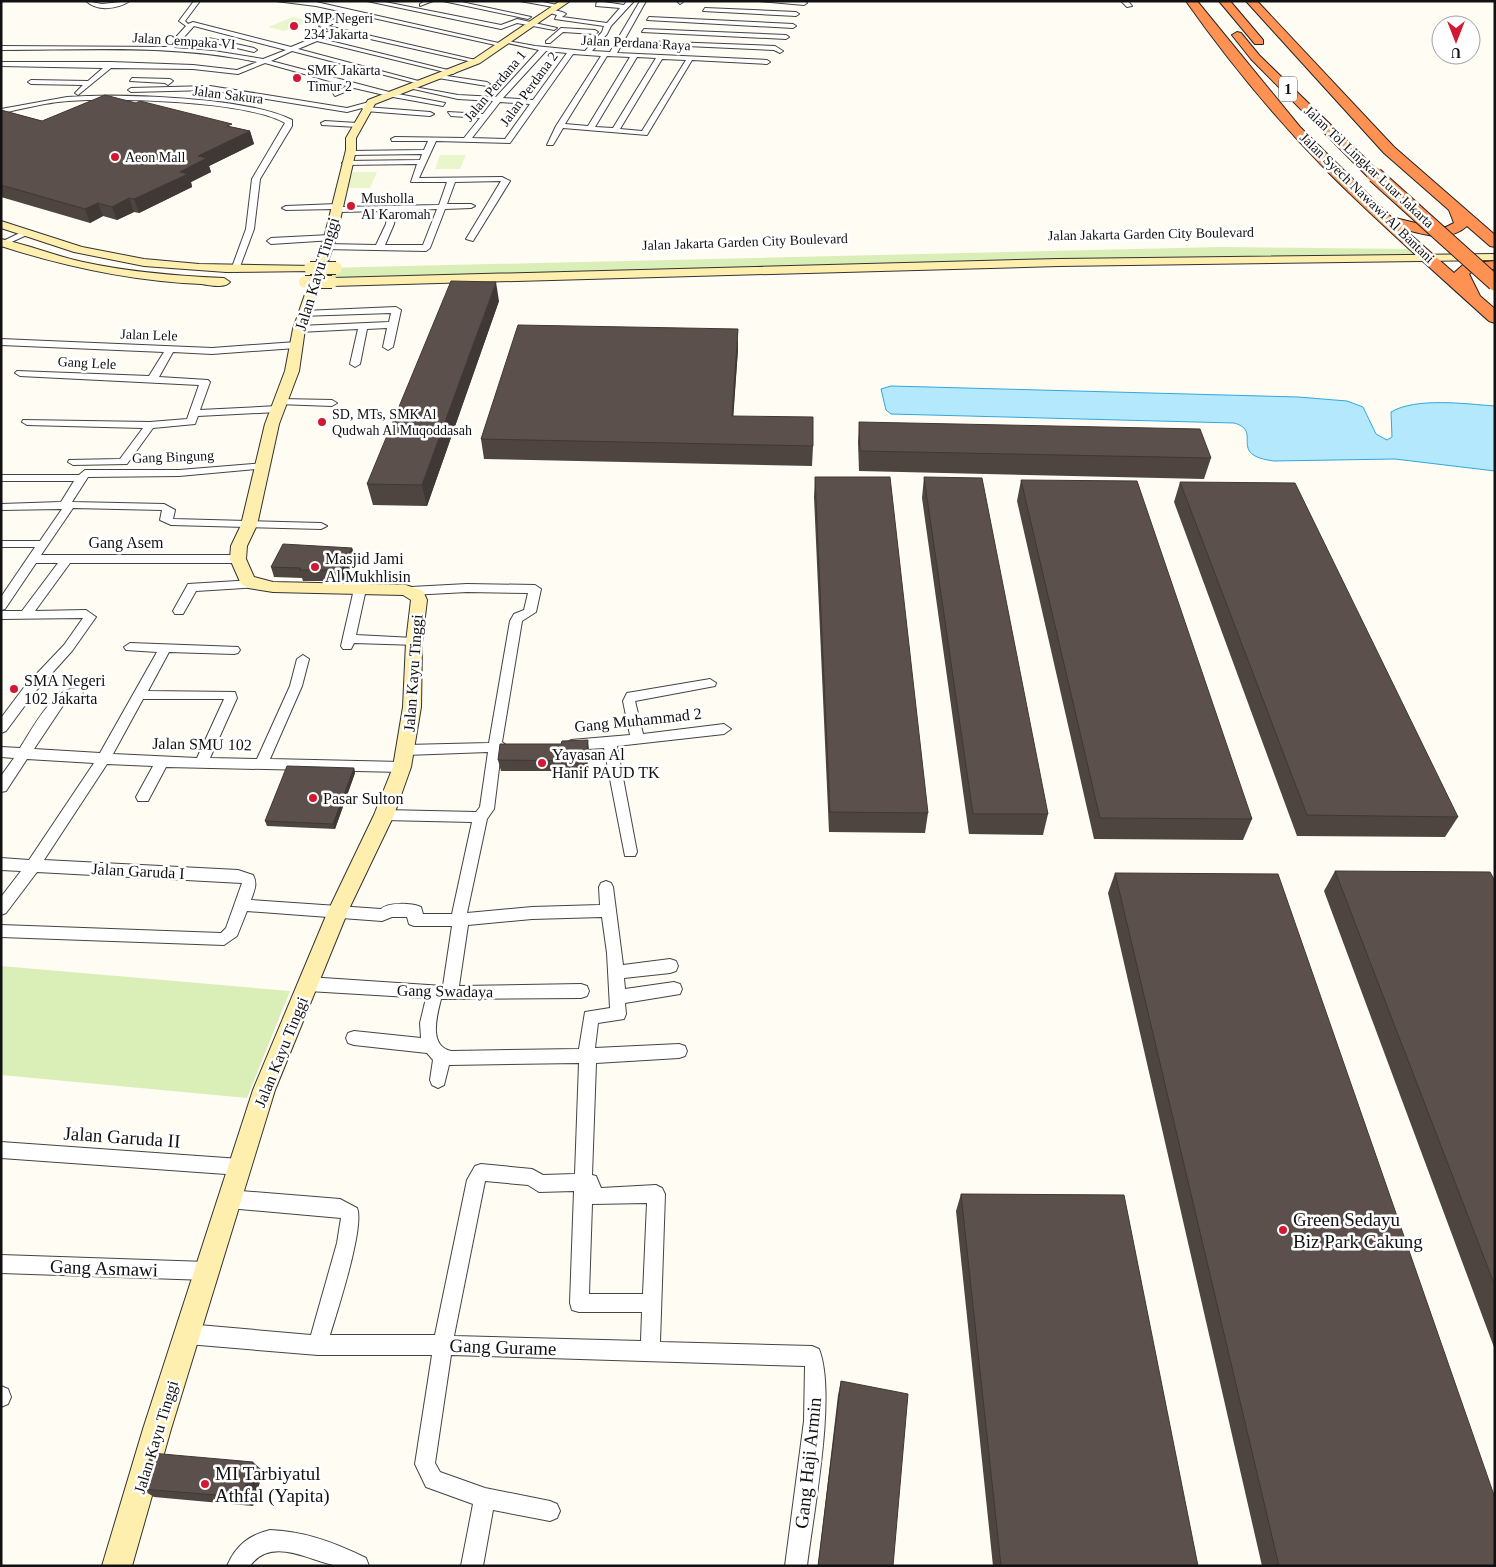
<svg xmlns="http://www.w3.org/2000/svg" width="1496" height="1567" font-family="'Times New Roman',serif">
	<style>
		.green { fill: #daefb8 }
		.pitch { fill: #eaf5cb }
		.water { fill: #b3e8fd; stroke: #31a8dc }
		.lines { fill: none; stroke-linecap: round; stroke-linejoin: round }
		.street-casing { stroke: #444; stroke-width: 2 }
		.secondary-casing { stroke: #333; stroke-width: 2 }
		.highway-casing { stroke: #222; stroke-width: 2 }
		.street { fill: #fff; fill-rule: evenodd }
		.secondary { fill: #ffefaf; fill-rule: evenodd }
		.highway { fill: #ff9152; fill-rule: evenodd }
		.secondary-bridge-casing { stroke: #333; stroke-width: 14; stroke-linecap: butt }
		.highway-bridge-far1-casing { stroke: #222; stroke-width: 13; stroke-linecap: butt }
		.highway-bridge-casing { stroke: #222; stroke-width: 17; stroke-linecap: butt }
		.secondary-bridge { stroke: #ffefaf; stroke-width: 12 }
		.highway-bridge-far1 { stroke: #ff9152; stroke-width: 12 }
		.highway-bridge { stroke: #ff9152; stroke-width: 15 }
		.wall { fill: #4e4540 }
		.shaded-wall { fill: #403834 }
		.building { fill: #5b504b; stroke: #403834 }
		.poi-dot { fill: #d21832; stroke: #fff; stroke-width: 2 }
		.labels { text-anchor: middle; dominant-baseline: central; stroke-width: 5; stroke-linejoin: round; paint-order: stroke }
		.far-poi-label { font-size: 14px; fill: #111; stroke: #fff; text-anchor: start }
		.far-street-label { font-size: 14px; fill: #111; stroke: #fff }
		.shield { fill: #fff; stroke: #585858; stroke-width: 1 }
		.shield-label { font-size: 15px; font-weight: bold; fill: #111 }
		.street-label { font-size: 16px; fill: #111; stroke: #fff }
		.poi-label { font-size: 16px; fill: #111; stroke: #fff; text-anchor: start }
		.near-street-label { font-size: 19px; fill: #111; stroke: #fff }
		.near-poi-label { font-size: 19px; fill: #111; stroke: #fff; text-anchor: start }
	</style>
	<rect width="100%" height="100%" fill="#fffcf4"/>
	<path class="green" d="M1220 247 1410 249 1428 257 318 282 323 268Z
		M1 966 290 991 247 1098 1 1075Z"/>
	<path class="pitch" d="M293 17 309 21 284 31 268 27Z
		M440 155H466L460 169H435Z
		M353 172H377L370 188H345Z"/>
	<path class="water" d="M891 386 1298 397 1347 401 1363 407 1376 434 1387 440 1392 437 1391 412C1416 397 1466 404 1495 406V471L1395 459 1274 461C1226 455 1264 431 1234 423L891 414 886 410 881 389Z"/>
	<g class="lines">
		<defs>
			<path id="street" d="M86 1 102 4 130 1C117 9 98 12 86 1Z
				M194 1H200L185 21 188 24 193 22 291 47 332 30 319 26 348 13 316 6 276 1 316 2 503 44 500 46 355 14 328 26 480 61 477 63 339 32 322 39 456 72 453 74 317 41 298 49 426 83 423 85 292 51 271 61 393 93 445 103 443 106 393 97 354 88 335 96 333 93 347 86 265 63 238 74 193 69 111 68 78 95 75 93 83 85 31 84 28 82 31 80 88 81 103 68 1 66V62H111L193 65 237 70 257 62C173 44 86 50 1 50V46L167 47 186 26 179 21ZM194 26 286 50 263 59 214 51 174 48Z
				M367 1H380L501 25 517 19 557 28 554 30 517 23 501 29Z
				M425 1H433L420 6V4Z
				M443 1H457L531 17 528 19Z
				M520 1H538L562 6 559 8Z
				M597 1 624 5 627 1H634L611 26 607 34 592 51 610 52 640 1H646L617 53 767 60 770 62 767 64 692 60 647 135 563 128 553 145H547L556 126 601 56 573 54 510 143 436 141 419 178 502 177 510 181 473 241 466 239 501 181 455 182 447 204H471L475 206 471 208 445 209 430 248 426 251 324 249 323 247 327 244 376 245 386 224 388 211 337 212H334V209L286 210 282 208 286 206 337 204H340V207L439 205 447 182H411L417 164 346 165 342 163 346 161 420 160 422 154 350 155 346 153 350 151 424 150 428 141H392L391 139 395 137 464 138 480 118 451 116 448 112 483 114 493 101 458 99 409 88V86L458 95 496 97 539 50 503 42V40L535 46 585 51 602 32 604 26 555 19 557 15 547 12C551 9 562 11 566 14L562 17 607 23 620 8 596 6ZM546 51 567 53 533 100 503 98ZM607 56 630 57 588 126 565 124ZM637 57 656 58 613 128 595 127ZM662 59 686 60 642 131 620 129ZM500 102 530 104 505 139 472 138ZM437 209 423 245H385L394 224 396 211Z
				M677 1H683V2L680 4Z
				M759 1H804L807 3 804 5Z
				M1121 1H1128L1132 6 1127 7Z
				M705 8 796 12 799 14 796 16 703 11Z
				M649 17 793 24 796 26 793 28 647 20Z
				M561 28 595 30 598 32 595 34 563 32 550 43H546V41Z
				M644 29 786 35 789 37 786 39 642 32Z
				M204 37 254 48 257 50 254 52 202 40Z
				M644 41 775 46 783 51 780 53 774 50 642 44Z
				M440 75 487 82 490 84 487 86 438 78Z
				M132 78 170 79 173 81 168 85 165 83 130 81Z
				M210 86 347 108 369 102 373 104 366 107 430 112 434 114 430 116 365 111 362 108 347 112 210 90 131 92 128 90 131 88Z
				M67 97C117 93 249 97 292 120V126L260 179 254 229 238 272 231 270 246 229 252 179 285 123C248 101 115 97 69 101 46 102 24 109 1 113V109Z
				M325 121 357 123 361 125 357 127 322 125 321 123Z
				M26 230 33 232 1 247V242Z
				M330 235 333 236V240L271 244 267 241 271 238Z
				M396 307 401 310 393 347 388 350 383 347 387 328 367 329 360 364 355 367 350 364 358 329 299 332 294 329 299 326 389 322 391 313 300 316 298 314 303 311Z
				M1 339 212 348 296 342 301 345 296 348 212 354 173 352 159 377 208 380 210 382 200 410 278 406 283 409 278 412 198 416 195 424 153 428 127 464 73 465 68 462 69 460 120 459 143 428 27 425 22 422 23 420 150 422 187 419 199 385 20 376 15 373 17 371 149 376 164 352 1 345Z
				M281 399 332 400 337 403 332 406 277 404V400Z
				M264 463 269 466 268 468 179 476 88 477 72 502 164 504 175 510 173 519 321 523 327 526 321 529 171 525 160 520 162 510 73 508 41 555H238L244 559 238 563H70L35 611 86 610 96 617 72 651 35 692 6 731 1 733V718L25 686 64 645 83 618 1 619V611H22L58 563H36L5 609 1 610V597L35 547H1V541H40L62 509 1 510V504L61 502 74 481H1V475H79L85 470H179Z
				M254 580 258 581 260 584 258 587 196 591 183 614H175L173 611 188 584Z
				M467 584 535 585 541 589 536 612 522 621 502 742 509 747 507 750 501 752 494 809 487 819 467 913 532 907 600 905 599 887 601 883 606 881 611 883 613 887 623 965 670 959 676 961 678 966 676 971 670 973 624 978 625 989 674 982 680 984 682 989 680 994 625 1003 626 1014 624 1019 598 1023 595 1048 679 1044 685 1046 687 1051 685 1056 679 1058 596 1063 592 1175 596 1176 601 1188 656 1185 662 1188 665 1194 660 1342 812 1346 819 1349C837 1394 813 1514 807 1566H785L804 1421 805 1366 451 1355 435 1463 440 1472 485 1488 550 1501 557 1504 560 1511 557 1518 550 1521 493 1510 483 1566H461L473 1504 426 1487 415 1464 432 1355H318L187 1344 180 1341 177 1334 180 1327 187 1324 311 1335 337 1243 341 1218 228 1208 222 1205 219 1199 222 1193 228 1190 340 1199 357 1208C365 1226 337 1312 330 1335H435L467 1180 475 1166 481 1164 532 1169 543 1175 575 1174 579 1063 449 1065 444 1085 438 1088 432 1085 430 1080 433 1060 427 1053 354 1045 348 1043 346 1038 348 1033 354 1031 421 1038 420 1023 426 998 308 991 302 989 300 984 302 979 308 977 443 986 452 926H414L409 924 407 917H392L382 921 247 911 237 936 224 945 1 937V925L221 933 226 928 242 883 37 872 6 913 1 915V897L21 871 1 870V858L29 860 94 763 27 759 6 791 1 792V776L14 758 1 757V747L20 748C32 730 56 681 82 689L83 692 82 695 66 701 34 749 100 753 157 652 126 650 124 647 130 643 238 647 240 650 238 653 234 654 169 652 148 691 235 692 237 698 210 758 257 759 290 686 297 659 303 655 309 659 302 686 270 759 402 762 409 767 402 772 166 767 148 801H138L136 797 153 766 107 764 44 860 238 870 253 875C258 884 254 891 251 900L381 909C388 902 411 903 421 907L423 914H452L472 822 384 820 379 819 377 815 379 811 384 810 476 812 480 807 488 752 406 755 399 750 406 745 489 743 510 621 514 614 524 610 528 593 467 592 411 595 405 591 411 587ZM143 699H224L197 758 113 754ZM602 917 607 953 610 1008 585 1012 579 1049 451 1051C428 1046 437 1015 441 999L581 998 587 996 589 991 587 986 581 984 459 986 468 925 532 919ZM485 1181 528 1185 539 1192 574 1191 570 1303 572 1310 579 1312H642L641 1341 454 1336ZM647 1203 643 1294H589L592 1204Z
				M360 585 366 589 356 635 414 638 420 642 418 645 354 643 351 649H343L341 646 354 589Z
				M710 679 716 683 715 686 635 701 643 734 724 724 731 729 724 734 617 746 637 852 635 856H625L604 748 571 750 564 745 571 740 630 735 623 701 627 693Z
				M1 1142 240 1159 246 1161 249 1167 246 1173 240 1175 1 1158Z
				M1 1255 207 1262 214 1264 216 1271 214 1278 207 1280 1 1273Z
				M1 1386 8 1389 11 1397 8 1404 1 1407Z
				M270 1530C304 1531 336 1543 366 1558L369 1566C358 1566 344 1567 333 1565 306 1559 271 1537 250 1566H227C236 1545 249 1535 270 1530Z"/>
			<path id="secondary" d="M560 1H570L480 63 375 104 356 138V150L336 238 305 329 299 371 279 424 257 525 247 546 246 559 254 577 273 582 406 585 423 591 427 600 422 642 421 707 411 767 394 815 348 911 275 1090 171 1429 132 1566H102L143 1429 253 1090 328 911 374 815 393 767 403 707 406 642 411 600 403 595 273 592 248 588 241 584 230 559 231 546 241 525 265 424 285 371 293 329 313 271 226 272 144 266 74 252 1 228V221L82 247 144 259 199 264 315 266 324 238 346 150V138L368 100 474 59Z
				M1 239C29 245 55 256 83 262 129 272 177 276 224 278L230 282C224 289 209 285 201 284 132 281 66 267 1 246Z
				M1495 254V260L1059 266 332 286 326 282 332 278 1059 259Z"/>
			<path id="highway" d="M1186 1H1197L1300 127 1391 217 1428 226 1446 227 1454 223 1449 210 1384 153 1246 1H1257L1394 147 1495 235V247L1490 246 1467 226C1450 242 1424 235 1404 229L1454 273 1464 264 1495 261V269L1473 271 1469 274 1480 296 1495 309V323L1489 321C1436 273 1381 225 1330 174 1278 121 1229 62 1186 1Z
				M1219 1H1230L1263 40V44H1255Z
				M1237 32 1241 33 1259 55 1377 170 1379 173 1377 176H1367L1251 59 1232 35Z"/>
		</defs>
		<use href="#street" class="street-casing"/>
		<use href="#secondary" class="secondary-casing"/>
		<use href="#highway" class="highway-casing"/>
		<use href="#street" class="street"/>
		<use href="#secondary" class="secondary"/>
		<use href="#highway" class="highway"/>
		<defs>
			<path id="secondary-bridge" d="M310 268H336
				M305 282H332"/>
			<path id="highway-bridge-far1" d="M1372 173 1376 177"/>
			<path id="highway-bridge" d="M1375 175 1495 283"/>
		</defs>
		<use href="#secondary-bridge" class="secondary-bridge-casing"/>
		<use href="#highway-bridge-far1" class="highway-bridge-far1-casing"/>
		<use href="#highway-bridge" class="highway-bridge-casing"/>
		<use href="#secondary-bridge" class="secondary-bridge"/>
		<use href="#highway-bridge-far1" class="highway-bridge-far1"/>
		<use href="#highway-bridge" class="highway-bridge"/>
	</g>
	<path class="wall" d="M1 110 42 121 233 127 250 131 254 144 209 166 211 172 191 182 192 187 139 213 134 212 117 220 103 216 90 223 1 197Z
		M499 301 427 506 373 505 367 484Z
		M738 349 733 416 813 446 812 466 484 459 481 439Z
		M859 422 1211 458 1204 479 859 471 858 442Z
		M815 477 928 813 925 833 829 832 814 497Z
		M924 477 1048 814 1043 835 969 834 922 498Z
		M1021 480 1252 819 1243 840 1094 839 1017 501Z
		M1180 482 1458 817 1445 837 1297 836 1174 502Z
		M352 548 355 558 344 581H303L302 578 274 577 271 567Z
		M589 750 587 771H501L498 760Z
		M354 768 355 773 335 829 267 826 265 821Z
		M1335 871 1495 881V1350L1324 891Z
		M1115 873 1495 1566H1262L1108 893Z
		M961 1194 1198 1566H993L956 1211Z
		M841 1381 893 1566H818L838 1395Z
		M263 1471 253 1506 154 1497 141 1489Z"/>
	<path class="shaded-wall" d="M250 131 254 144 209 166 211 172 191 182 192 187 139 213 134 199 180 172 198 156Z
		M129 198 134 212 117 220 112 207Z
		M98 203 103 216 90 223 85 209Z
		M496 282 499 301 427 506 422 485Z
		M738 329V349L732 436V416Z
		M352 548 355 558 344 581 341 570Z
		M588 740 589 750 587 771 585 761Z
		M354 768 355 773 335 829 333 824Z
		M253 1462 263 1471 253 1506 242 1497Z"/>
	<path class="building" d="M105 95 136 103 140 101 232 124 227 126 250 131 198 156 207 158 180 172 188 174 134 199 129 198 112 207 98 203 85 209 1 185V110L42 121Z
		M451 281 496 282 422 485 367 484Z
		M518 325 738 329 732 416 813 417V446L481 439Z
		M859 422 1200 429 1211 458 860 451Z
		M815 477H890L928 813 830 812Z
		M924 477 982 478 1048 814H973Z
		M1021 480 1137 481 1252 819 1100 818Z
		M1180 482 1295 483 1458 817 1307 815Z
		M283 544 352 548 341 570H299L301 568 271 567Z
		M588 740 585 761 498 760 500 744H561L562 741Z
		M287 766 354 768 333 824 265 821Z
		M1335 871 1490 872 1495 881V1286Z
		M1115 873 1278 874 1495 1498V1566H1279Z
		M961 1194 1124 1195 1198 1566H1001Z
		M841 1381 908 1394 893 1566H818Z
		M151 1453 253 1462 242 1497 141 1489Z"/>
	<g class="poi-dot">
		<circle cx="294" cy="26" r="5"/>
		<circle cx="297" cy="78" r="5"/>
		<circle cx="115" cy="157" r="5"/>
		<circle cx="351" cy="206" r="5"/>
		<circle cx="322" cy="422" r="5"/>
		<circle cx="315" cy="567" r="5"/>
		<circle cx="14" cy="689" r="5"/>
		<circle cx="542" cy="763" r="5"/>
		<circle cx="313" cy="798" r="5"/>
		<circle cx="1283" cy="1230" r="5"/>
		<circle cx="205" cy="1484" r="5"/>
	</g>
	<g class="labels">
		<g class="far-poi-label">
			<text x="304" y="18">SMP Negeri<tspan x="304" dy="16">234 Jakarta</tspan></text>
			<text x="307" y="70">SMK Jakarta<tspan x="307" dy="16">Timur 2</tspan></text>
			<text x="125" y="157">Aeon Mall</text>
			<text x="361" y="198">Musholla<tspan x="361" dy="16">Al Karomah</tspan></text>
			<text x="332" y="414">SD, MTs, SMK Al<tspan x="332" dy="16">Qudwah Al Muqoddasah</tspan></text>
		</g>
		<g class="far-street-label">
			<text transform="translate(184 41) rotate(4)">Jalan Cempaka VI</text>
			<text transform="translate(636 43) rotate(3)">Jalan Perdana Raya</text>
			<text transform="translate(495 86) rotate(-50)">Jalan Perdana 1</text>
			<text transform="translate(529 89) rotate(-54)">Jalan Perdana 2</text>
			<text transform="translate(228 95) rotate(7)">Jalan Sakura</text>
			<text transform="translate(1369 167) rotate(43)">Jalan Tol Lingkar Luar Jakarta</text>
			<text transform="translate(1367 198) rotate(44)">Jalan Syech Nawawi Al Bantani</text>
			<text transform="translate(1151 234) rotate(-1)">Jalan Jakarta Garden City Boulevard</text>
			<text transform="translate(745 242) rotate(-2)">Jalan Jakarta Garden City Boulevard</text>
			<text transform="translate(149 335) rotate(2)">Jalan Lele</text>
			<text transform="translate(87 363) rotate(3)">Gang Lele</text>
			<text transform="translate(173 457) rotate(-2)">Gang Bingung</text>
		</g>
		<rect class="shield" x="1279" y="76.5" width="18" height="25" rx="4"/>
		<g class="shield-label">
			<text x="1288" y="89">1</text>
		</g>
		<g class="street-label">
			<text transform="translate(317 274) rotate(-73)">Jalan Kayu Tinggi</text>
			<text x="126" y="542">Gang Asem</text>
			<text transform="translate(413 673) rotate(-86)">Jalan Kayu Tinggi</text>
			<text transform="translate(638 720) rotate(-6)">Gang Muhammad 2</text>
			<text transform="translate(202 744) rotate(1)">Jalan SMU 102</text>
			<text transform="translate(138 871) rotate(3)">Jalan Garuda I</text>
			<text transform="translate(445 991) rotate(1)">Gang Swadaya</text>
			<text transform="translate(281 1052) rotate(-68)">Jalan Kayu Tinggi</text>
			<text transform="translate(156 1437) rotate(-73)">Jalan Kayu Tinggi</text>
		</g>
		<g class="poi-label">
			<text x="325" y="558">Masjid Jami<tspan x="325" dy="18">Al Mukhlisin</tspan></text>
			<text x="24" y="680">SMA Negeri<tspan x="24" dy="18">102 Jakarta</tspan></text>
			<text x="552" y="754">Yayasan Al<tspan x="552" dy="18">Hanif PAUD TK</tspan></text>
			<text x="323" y="798">Pasar Sulton</text>
		</g>
		<g class="near-street-label">
			<text transform="translate(122 1137) rotate(4)">Jalan Garuda II</text>
			<text transform="translate(104 1268) rotate(2)">Gang Asmawi</text>
			<text transform="translate(503 1347) rotate(2)">Gang Gurame</text>
			<text transform="translate(808 1463) rotate(-84)">Gang Haji Armin</text>
		</g>
		<g class="near-poi-label">
			<text x="1293" y="1219">Green Sedayu<tspan x="1293" dy="22">Biz Park Cakung</tspan></text>
			<text x="215" y="1473">MI Tarbiyatul<tspan x="215" dy="22">Athfal (Yapita)</tspan></text>
		</g>
	</g>
	<rect width="1496" height="1567" fill="none" stroke="#111111" stroke-width="5"/>
	<g transform="translate(1456 40) rotate(180)"><circle r="24" fill="#ffffff" stroke="#a0a0a0"/>
	<path d="M0-4L9 19L0 12L-9 19Z" fill="#d21832"/>
	<text y="-8" font-size="14" font-weight="bold" text-anchor="middle" fill="#111111">U</text>
	</g>
</svg>
